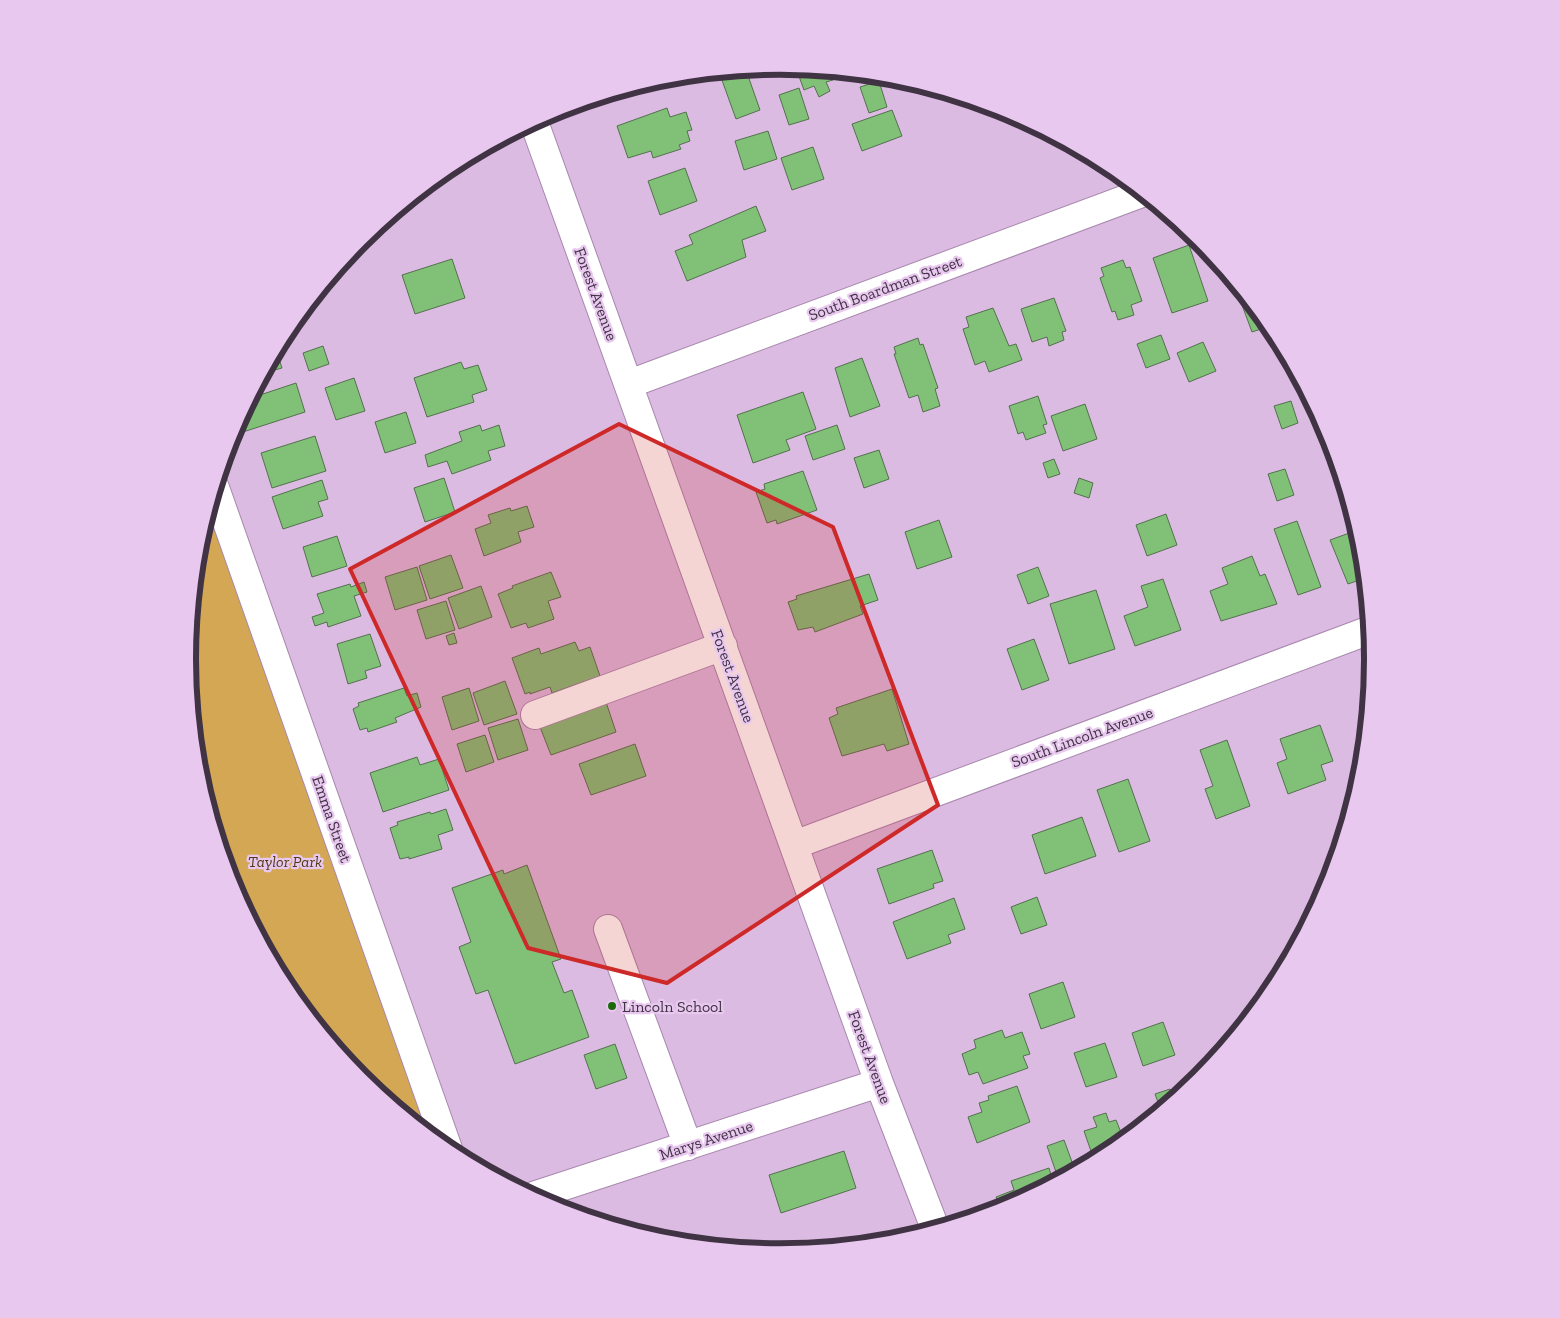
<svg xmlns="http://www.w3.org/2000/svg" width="1560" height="1318" font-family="'Zilla Slab',serif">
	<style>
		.green { fill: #d4a755 }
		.building { fill: #81c077; stroke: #53714e }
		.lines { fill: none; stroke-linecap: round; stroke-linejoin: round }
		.minor-casing { stroke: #a888ae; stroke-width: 30 }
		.minor { stroke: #fff; stroke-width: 28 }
		.marked { fill: #ce2929; fill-opacity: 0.2; stroke: #ce2929; stroke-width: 4; stroke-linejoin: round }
		.poi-dot { fill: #1b690b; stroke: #e9c8f0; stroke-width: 2 }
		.labels { text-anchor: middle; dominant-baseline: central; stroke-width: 4.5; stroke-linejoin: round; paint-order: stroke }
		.street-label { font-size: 16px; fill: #403343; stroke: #e9c8f0 }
		.park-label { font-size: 16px; font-style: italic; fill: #4e3a14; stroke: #e9c8f0 }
		.poi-label { font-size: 16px; fill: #403343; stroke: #e9c8f0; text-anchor: start }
		.rim { fill: none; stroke: #403343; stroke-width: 6 }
	</style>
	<rect width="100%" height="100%" fill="#dcbbe2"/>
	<path class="green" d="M215 488 448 1149 361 1078 287 988 232 886 199 774 187 659 199 543Z"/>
	<path class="building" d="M796 68 830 71 833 80 826 82 830 91 819 97 814 86 804 90Z
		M746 70 760 110 736 119 719 72Z
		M879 81 887 107 869 113 860 87Z
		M799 88 809 119 789 125 779 95Z
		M667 108 670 117 686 112 692 130 687 131 690 141 679 145 681 149 653 158 651 151 628 158 617 126Z
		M892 110 902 136 862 151 852 124Z
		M768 131 777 159 744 170 735 141Z
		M813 147 824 179 792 190 781 158Z
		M685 168 697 201 660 215 648 181Z
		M756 206 766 231 742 240 746 257 687 281 675 251 693 244 689 235Z
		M1189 245 1208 301 1172 313 1153 258Z
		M452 259 465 298 415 314 402 275Z
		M1123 260 1126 268 1130 267 1142 301 1131 305 1134 315 1118 320 1115 311 1112 312 1100 278 1104 276 1101 268Z
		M1054 298 1066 331 1062 332 1064 340 1049 346 1047 337 1032 342 1021 309Z
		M1250 302 1270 326 1252 332 1242 305Z
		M993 308 1009 346 1016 344 1022 360 989 372 985 361 975 365 963 329 969 327 966 317Z
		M1161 335 1170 359 1146 368 1137 344Z
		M918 338 920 345 923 344 938 388 935 389 940 406 923 412 918 395 909 398 894 354H896L894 347Z
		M1203 342 1216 371 1189 382 1177 353Z
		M323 346 329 364 309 371 303 353Z
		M276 350 282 368 264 373Z
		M862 358 880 406 850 417 835 368Z
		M461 362 464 369 478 365 487 390 472 395 474 402 427 417 414 378Z
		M354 378 365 411 336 420 325 388Z
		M296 383 305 412 243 432 239 420 251 398Z
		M803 392 816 429 786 440 790 450 753 463 737 415Z
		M1038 396 1047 424 1043 425 1046 433 1026 440 1023 432 1018 434 1009 406Z
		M1291 401 1298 423 1282 429 1274 406Z
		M1085 404 1097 439 1063 451 1051 416Z
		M406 412 416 443 385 453 375 422Z
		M480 425 482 431 499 425 505 446 488 451 491 460 452 474 447 461 428 467 425 455 462 441 459 432Z
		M837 425 845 449 813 460 805 436Z
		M315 436 326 471 272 488 261 453Z
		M879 450 889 479 864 488 854 458Z
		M1054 459 1060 474 1048 478 1043 463Z
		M1285 469 1294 495 1277 501 1268 474Z
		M803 471 817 510 777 524 776 520 767 523 756 492 765 489 764 484Z
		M444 478 455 512 425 522 414 488Z
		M1079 478 1093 483 1089 498 1074 493Z
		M322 480 328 499 318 502 323 516 283 529 272 497Z
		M527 506 534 527 518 532 521 542 484 556 475 529 491 523 488 515 510 508 511 511Z
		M1166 514 1177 545 1147 556 1136 525Z
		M939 520 952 557 917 569 905 532Z
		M1297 521 1321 587 1298 595 1274 529Z
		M1355 531 1362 551 1365 578 1348 584 1330 540Z
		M337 536 347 566 312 577 303 547Z
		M451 555 463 588 430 599 419 566Z
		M1252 556 1260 576 1265 574 1277 604 1221 621 1210 591 1228 584 1222 568Z
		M417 567 427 600 395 610 385 577Z
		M1038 567 1049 596 1028 604 1017 575Z
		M551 572 561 597 548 601 554 619 528 628 526 623 511 628 498 594 513 588 512 586Z
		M869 574 878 600 860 606 863 614 815 632 813 627 798 630 788 602 797 599 796 596Z
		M1163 579 1181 630 1135 646 1124 616 1148 607 1141 586Z
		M364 582 367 592 354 596 361 616 328 627 327 622 315 626 312 617 324 613 317 594 350 584 351 587Z
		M481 586 492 617 459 629 448 598Z
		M1096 590 1115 649 1069 664 1050 604Z
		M446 601 455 630 426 639 417 610Z
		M454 633 457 643 449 645 446 636Z
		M370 634 381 666 365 671 367 678 348 684 337 644Z
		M1034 639 1049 680 1022 690 1007 649Z
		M575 642 579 651 590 647 600 676 552 693 550 687 530 694V692L525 694 512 658 539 648 541 654Z
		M505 681 517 714 484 725 473 693Z
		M404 688 407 696 417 693 421 707 395 718 397 722 368 732 367 728 360 730 353 709 359 706 358 703Z
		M469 688 479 721 452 730 442 697Z
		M892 689 909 744 887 751 884 744 842 756 829 718 838 714 836 708Z
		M605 699 616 732 551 755 540 727Z
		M518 719 528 750 498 760 488 728Z
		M1320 725 1333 761 1321 765 1326 780 1288 794 1277 763 1287 759 1280 739Z
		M485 735 494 762 466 772 457 744Z
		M1227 740 1250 806 1216 819 1205 789 1213 786 1200 750Z
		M635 744 646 776 591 795 579 764Z
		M417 757 420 765 439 759 449 790 383 812 370 773Z
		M1128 779 1150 841 1119 852 1097 790Z
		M446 809 453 830 438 835 442 849 409 859V857L400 859 390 828 398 825 397 822 430 812 431 814Z
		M1082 817 1096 856 1045 874 1032 835Z
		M932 850 943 881 933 884 934 888 889 904 877 869Z
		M527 865 561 959 552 962 564 993 572 990 589 1037 515 1064 488 990 476 994 459 947 471 942 452 888 503 870 504 874Z
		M1037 897 1047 925 1021 934 1011 907Z
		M954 898 965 929 948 935 951 943 907 959 893 922Z
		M1063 982 1075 1017 1041 1029 1029 994Z
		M1163 1022 1175 1055 1143 1066 1132 1033Z
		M1002 1030 1005 1038 1022 1032 1030 1054 1023 1056 1028 1068 983 1084 978 1072 969 1075 962 1054 976 1048 974 1040Z
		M1105 1043 1117 1077 1086 1087 1074 1053Z
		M615 1044 627 1078 596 1089 584 1055Z
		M1017 1086 1030 1122 977 1143 968 1117 982 1112 979 1103 989 1100 988 1096Z
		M1170 1089 1174 1099 1157 1113 1155 1106 1159 1105 1155 1094Z
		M1106 1113 1109 1122 1116 1120 1124 1140 1094 1160 1084 1131 1097 1127 1093 1117Z
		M1064 1140 1075 1170 1058 1178 1047 1146Z
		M844 1151 856 1188 781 1213 769 1175Z
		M1049 1168 1053 1182 1000 1209 996 1197 1014 1190 1011 1181Z"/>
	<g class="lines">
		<defs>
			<path id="minor" d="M534 122 879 1083 935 1228
				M629 384 1142 193
				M215 488 448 1149
				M535 715 723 646
				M794 845 1370 630
				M608 929 688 1146
				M533 1196 879 1083"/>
		</defs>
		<use href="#minor" class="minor-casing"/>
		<use href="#minor" class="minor"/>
	</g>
	<path class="marked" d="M619 424 833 527 938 805 667 983 528 948 350 569Z"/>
	<circle class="poi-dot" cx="612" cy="1006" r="5"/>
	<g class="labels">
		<g class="street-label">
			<text transform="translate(885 288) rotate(-20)">South Boardman Street</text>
			<text transform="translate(596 294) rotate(70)">Forest Avenue</text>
			<text transform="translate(733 676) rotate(70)">Forest Avenue</text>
			<text transform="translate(1082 737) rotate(-20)">South Lincoln Avenue</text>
			<text transform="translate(332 819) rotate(71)">Emma Street</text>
			<text transform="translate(870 1057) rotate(70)">Forest Avenue</text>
			<text transform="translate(706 1140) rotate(-18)">Marys Avenue</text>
		</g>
		<g class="park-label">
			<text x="285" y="861">Taylor Park</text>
		</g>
		<g class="poi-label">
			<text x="622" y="1006">Lincoln School</text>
		</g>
	</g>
	<path d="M0 0H1560V1318H0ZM196 659a584 584 0 1 1 1168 0a584 584 0 1 1-1168 0Z" fill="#e9c8f0" fill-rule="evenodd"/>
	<path class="rim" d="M196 659a584 584 0 1 1 1168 0a584 584 0 1 1-1168 0Z"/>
</svg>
